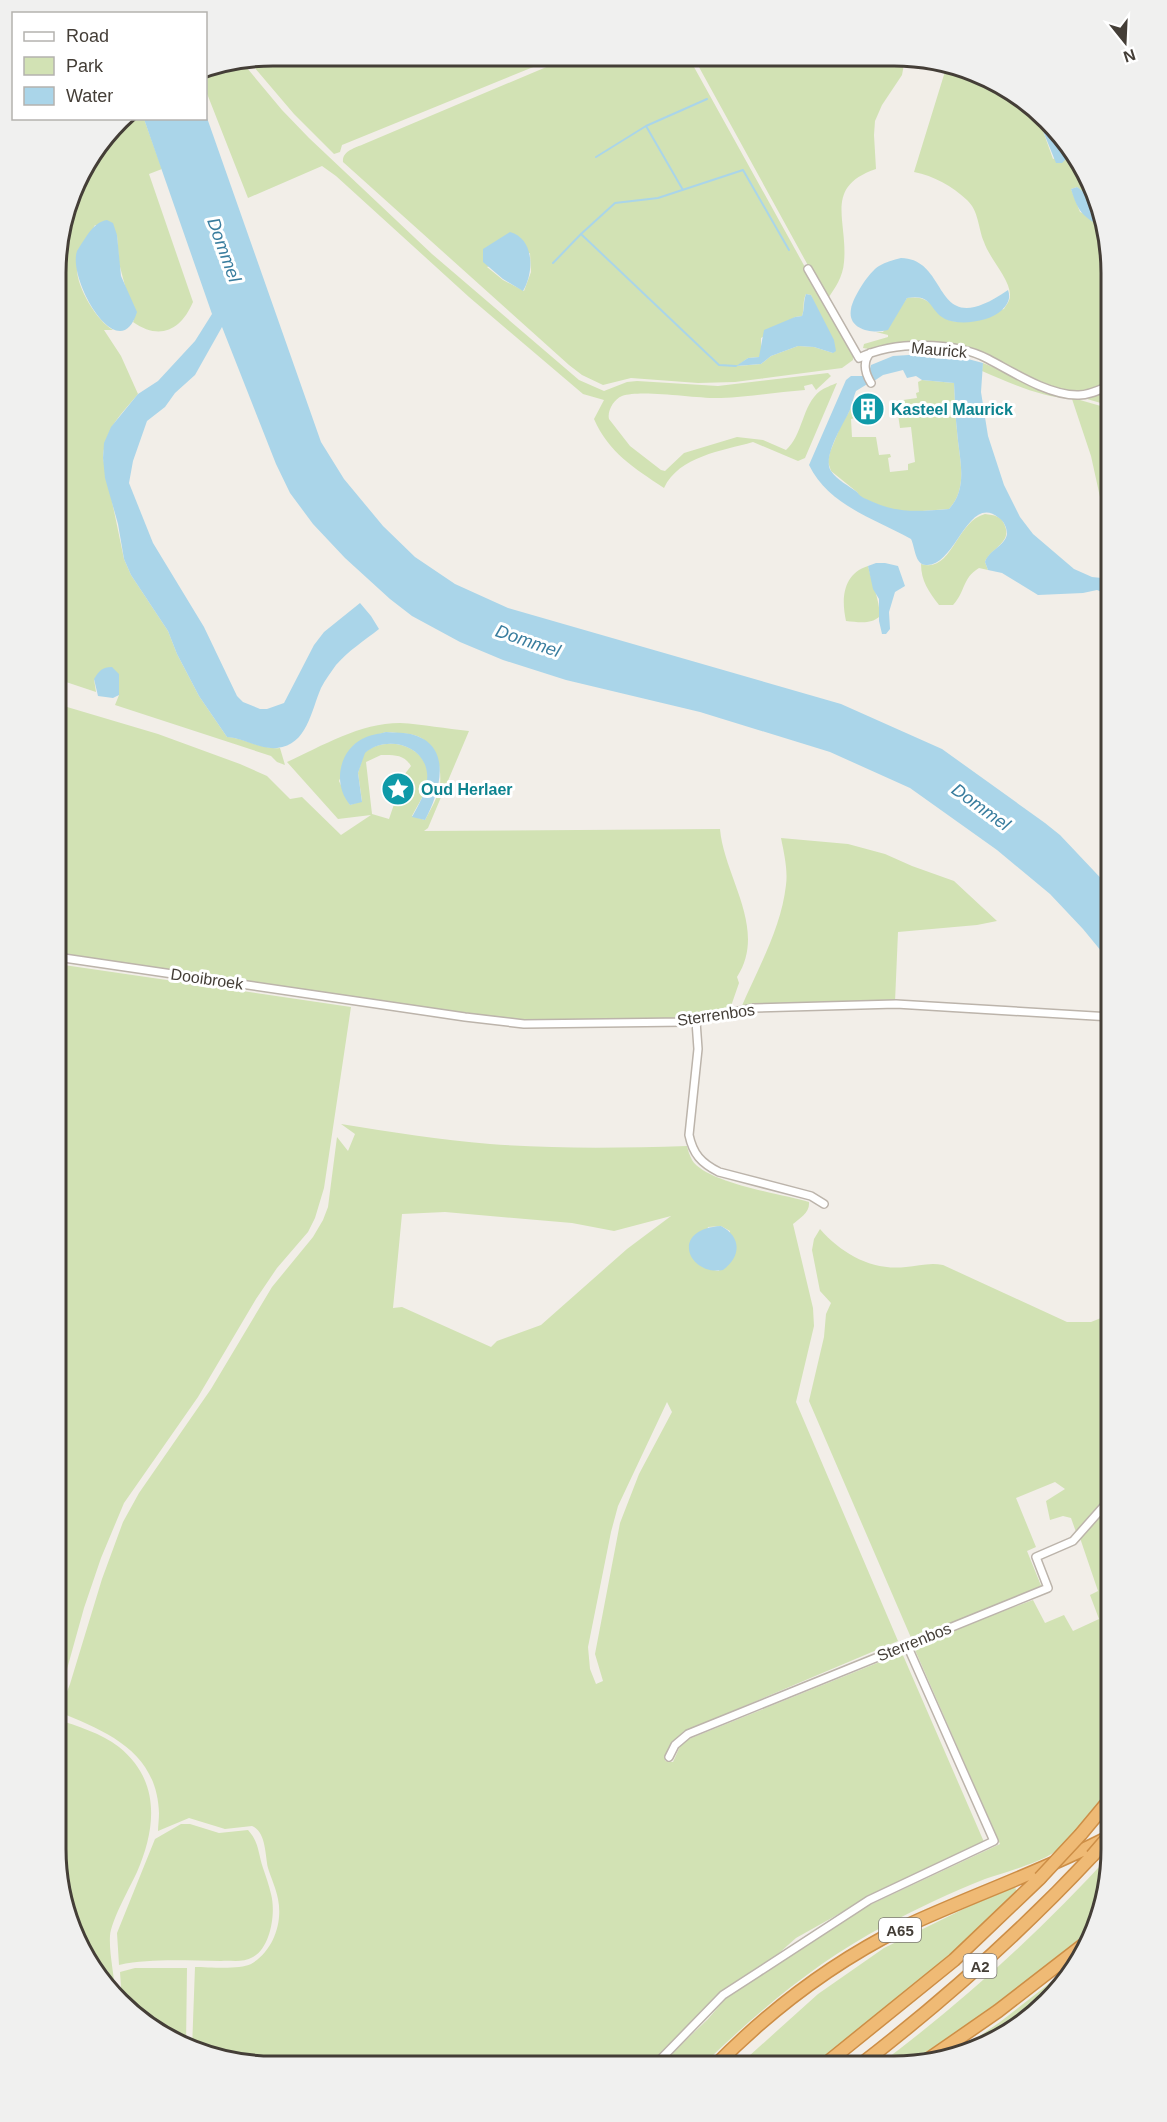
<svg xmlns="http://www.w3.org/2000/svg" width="1167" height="2122" font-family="Arial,sans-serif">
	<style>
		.green { fill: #d2e2b4; fill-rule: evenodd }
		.water { fill: #aad5e9 }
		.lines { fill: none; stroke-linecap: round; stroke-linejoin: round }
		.stream { stroke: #aad5e9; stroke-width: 2 }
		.street-casing { stroke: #bcb4ab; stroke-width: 10 }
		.highway-casing { stroke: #cd8e46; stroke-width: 15 }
		.street { stroke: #fff; stroke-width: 7 }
		.highway { stroke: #efba75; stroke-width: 12 }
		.highway-bridge-casing { stroke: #cd8e46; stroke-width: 15; stroke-linecap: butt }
		.highway-bridge { stroke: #efba75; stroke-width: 12 }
		.labels { text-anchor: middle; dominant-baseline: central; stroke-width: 6; stroke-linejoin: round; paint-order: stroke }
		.shield { fill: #fff; stroke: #7c7873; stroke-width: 1.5 }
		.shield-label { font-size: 15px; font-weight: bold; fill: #443e37 }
		.street-label { font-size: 16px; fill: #443e37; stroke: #fff }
		.culture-label { font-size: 16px; font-weight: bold; fill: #0d838f; stroke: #fff; text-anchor: start }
		.water-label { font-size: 18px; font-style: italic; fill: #397d9e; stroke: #fff }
		.rim { fill: none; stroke: #443e37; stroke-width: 3 }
	</style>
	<rect width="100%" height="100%" fill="#f2eee8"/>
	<path class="green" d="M273 56 558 57 342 145 340 152 334 154 294 114 248 60Z
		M570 57 689 58 841 332 853 356V360L842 368 735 382 698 383 631 378 603 385 582 375 569 365 343 162C342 151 355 148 364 144ZM530 253 531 272 524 291 503 280 487 267ZM806 294 811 295 833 353 814 347 798 346 771 356 761 364 737 366 748 358 759 357 761 354V338L795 317 802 316C805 308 802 302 806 294Z
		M694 58 905 59 902 75 882 105 875 121 874 135 876 169C823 187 848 220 844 262 843 277 835 288 827 300Z
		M242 62 282 110 309 138 432 254 579 380 604 391 627 382 637 381 718 386 828 373 831 376 816 390 812 384 804 386 805 390C777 392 749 397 721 398 697 399 642 389 622 396 614 399 607 411 609 419L630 446 661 470 665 471 684 453 737 437 763 440 786 450C803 435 802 405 820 391 824 388 832 385 837 383L805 458 798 461 753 442C722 451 679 456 664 488 634 468 609 453 594 419L604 400 583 394 469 297 336 176 322 166 248 198 206 91V69Z
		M947 65 1037 109 1055 136 1051 132 1043 131 1053 159 1065 154 1064 149 1100 203 1111 273V382L1085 391H1066L1021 374 979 352 892 345 869 349 863 348 864 344 888 337V335L876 332H883L907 298C936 294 931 315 952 321 962 324 993 312 1004 309 1006 305 1010 301 1010 296 1011 280 989 258 984 242 978 228 979 211 967 200 952 186 934 176 914 172ZM1077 187 1090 198 1101 220 1080 212 1071 189Z
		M123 119H144L162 169 149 174 193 302C181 330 160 341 133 322L134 320 119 263 117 235 95 225C90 234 77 259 77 269 77 288 97 321 113 330H104L121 356 138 394C120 416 105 428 103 458L124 559 131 575 168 631 177 654 199 696 227 737C245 738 262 750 280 748L285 765 277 762 271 756 115 705 119 695 94 679 96 692 57 679V245L78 176Z
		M983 363 1049 391 1111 409V547L1091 456 1072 399C1040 397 1012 384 982 371Z
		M922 380 954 383C955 399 955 415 957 431 959 458 969 487 949 509L909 512 888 509 860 497 857 492 831 471 828 462 830 452 841 425 849 412 853 398 855 418 851 419 852 437H876L879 455 890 454 891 457 888 458 890 472 908 470V464L915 462 911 427 900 428 896 401 917 398 916 393 919 392 918 382Z
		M1111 388V406L1087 399Z
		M985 514C994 515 1002 516 1005 526 1012 543 990 549 985 562L988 570 979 568C962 578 966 591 953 605H939C929 592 921 581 921 564 952 574 956 521 985 514Z
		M868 566C872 583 879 598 880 616 871 625 858 622 846 621 841 598 843 574 868 566Z
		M57 704 158 734 240 764 267 776 290 799 302 797 341 835 371 815 338 819 287 762C322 746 360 723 400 723 423 724 446 729 469 731L428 828 424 831 720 829C724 877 768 929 737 977L739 983 730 1009C657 1024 580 1024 506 1020L57 953ZM386 732C395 733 405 733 414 735 435 741 442 765 440 785 438 797 431 809 425 820L412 816C418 804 428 791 428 777 428 745 386 734 364 753L358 773 362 801 350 805 339 781 354 745 363 739ZM381 755C393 755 404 754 411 766L404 775 389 819 372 814 366 762Z
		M781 838 848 844 885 854 912 866 954 881 997 921 977 925 898 932 895 1002 741 1008C758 968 781 929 786 885 788 870 784 853 781 838Z
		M57 964 351 1007 324 1188 315 1218 308 1232 277 1268 256 1299 198 1397 124 1503 101 1558 84 1608 62 1687 56 1698Z
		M341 1124C391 1132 440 1140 490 1144 555 1149 622 1148 687 1146 688 1151 690 1156 692 1160 706 1183 782 1194 809 1202 810 1213 800 1218 793 1224L813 1308 814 1326 796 1402 898 1641 683 1732 670 1748 665 1761 673 1762 681 1744 689 1739 902 1653 984 1842 885 1888 796 1938 769 1962 721 1991 702 2013 648 2066 244 2065 192 2049 195 1967C209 1967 239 1970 251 1964 273 1951 283 1923 278 1899 276 1888 271 1878 268 1868 265 1854 266 1832 252 1826L225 1829 189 1818 158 1831C158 1826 159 1819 159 1813 157 1752 108 1732 59 1712L70 1684 102 1579 123 1522 139 1493 211 1389 272 1287 313 1237 323 1220 328 1207 337 1137 348 1151 355 1134ZM445 1212 572 1223 614 1231 671 1216 627 1249 541 1325 497 1341 491 1347 402 1307 393 1308 402 1214ZM721 1226 730 1231 719 1271 709 1269 698 1264 708 1227ZM667 1402 672 1412 639 1474 620 1523 595 1654 603 1681 596 1684 590 1669 588 1647 611 1532 618 1506Z
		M820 1229C842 1254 872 1271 906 1267 918 1266 930 1262 943 1265L1067 1322H1091L1111 1314V1494L1076 1532 1071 1518 1063 1516 1050 1520 1046 1501 1065 1489 1055 1482 1016 1498 1036 1547 1027 1551 1042 1588 912 1640 809 1401 824 1337 826 1314 831 1303 820 1291 812 1250 814 1239Z
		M1111 1504V1788L1108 1792C1094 1808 1071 1842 1053 1853 1036 1864 1005 1872 985 1879 952 1892 918 1908 886 1925 817 1961 757 2012 702 2066H659L708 2019 727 1997 844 1917 1000 1844 915 1650V1644L1033 1600 1045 1623 1064 1615 1073 1631 1099 1619 1090 1595 1098 1591 1080 1538Z
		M56 1719C77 1726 101 1733 119 1747 161 1781 156 1828 137 1872 130 1887 111 1921 110 1936 109 1953 114 1973 115 1991L67 1919 56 1849Z
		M181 1824H190L219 1833 248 1830C259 1842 258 1853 263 1868 266 1877 269 1885 271 1894 276 1912 271 1947 253 1957 243 1963 232 1960 221 1961 188 1961 152 1958 119 1965L117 1933 155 1839Z
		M1111 1854V1864L1096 1926 976 2020 912 2064 877 2066C962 2003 1039 1933 1111 1854Z
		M1015 1887 1017 1893 956 1951 849 2038 811 2066H738L818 1994 884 1948 986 1898Z
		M1078 1961 1066 1982 1026 2022 964 2055 949 2057 1000 2022Z
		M135 1968H187L186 2047 177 2044 130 2013 122 2002 120 1972Z"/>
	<path class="water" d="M206 115 321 442 344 479 383 526 415 557 455 584 508 608 841 704 942 749 1045 823 1060 835 1111 889V963L1083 929 1050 894 997 850 910 788 830 752 700 712 566 680 503 660 460 642 412 616 390 599 345 558 313 524 290 493 276 464 222 327 195 375 175 393 165 407 147 421 133 461 129 483 153 543 204 627 237 696 243 702 260 709H267L284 703 314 645 324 632 360 603 371 616 379 629C365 640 348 651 336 665 331 672 325 680 321 688 311 711 307 745 277 748 260 750 244 738 227 737L199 696 177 654 168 631 131 575 124 559 118 524 105 478 103 458 104 443 111 427 138 394 158 381 195 341 212 314 144 119 206 118Z
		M1047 129C1057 135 1066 148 1065 160L1062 163H1056L1043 131Z
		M1077 187C1089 195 1102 209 1101 223L1097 224C1081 216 1076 206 1071 189Z
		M107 220 113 223 117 235 121 276 137 312C119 370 67 279 77 251 85 239 93 222 107 220Z
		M510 232C535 239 534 273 523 291L503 279 483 262V249Z
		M901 258C952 259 930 344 1008 290 1011 298 1008 304 1002 310 990 322 959 326 945 319 928 310 934 294 907 298L888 330C873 334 847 330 851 309 853 297 869 272 879 266 886 262 893 260 901 258Z
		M806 294 811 295 834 340 836 351 833 353 814 347 798 346 771 356 761 364 736 366 748 358 759 357 764 330 795 317 802 316C805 308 803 302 806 294Z
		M940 353 949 354 983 363 981 392 988 436 1004 485 1020 517 1033 534 1074 569 1092 577 1111 579V596L1097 590 1083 593 1038 595 1002 573 988 570 985 562C989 550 1005 546 1007 534 1007 528 1004 521 999 518 968 492 956 567 926 565 915 565 915 547 911 539 874 518 829 506 809 465L846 380 851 376H864L869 383 856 391C853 398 852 407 848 414 842 426 822 458 831 471 837 480 849 486 857 492 861 498 867 499 873 502 900 514 921 511 949 509 969 487 959 458 957 431 955 415 955 399 954 383L922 380 916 376 907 378 903 370 883 375 874 381 869 372 871 365 893 356Z
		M876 563H885L898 566 905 586 895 592 889 612 890 629 886 634H882L879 621V599L873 589 868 566Z
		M112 667 119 674V695L113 698 98 696 94 679C99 671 102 667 112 667Z
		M386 732C395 733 405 732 414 735 454 747 439 794 425 820L412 817C419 804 429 788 427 773 424 744 385 735 365 753L358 773 362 802 350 805C333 785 338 752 362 739 369 735 378 734 386 732Z
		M721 1226C742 1237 741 1257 723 1270 688 1276 669 1229 721 1226Z"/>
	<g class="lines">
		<path class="stream" d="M596 157 646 126
			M683 190 646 126 707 99
			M553 263 581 234
			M736 366 719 365 581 234 615 203 658 198 743 170 789 250"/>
		<defs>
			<path id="street" d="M808 269 859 358C894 341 954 341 988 359 1013 372 1048 395 1077 395 1088 396 1101 389 1111 385
				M870 353C862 363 865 373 871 383
				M57 957 465 1017 524 1024 685 1022 754 1008 896 1004 1111 1017
				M696 1021 698 1049 689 1135C693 1154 701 1163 719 1172L811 1196 824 1204
				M669 1757 675 1745 688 1734 1048 1588 1036 1557 1073 1541 1111 1498
				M654 2066 723 1995 757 1973 869 1900 994 1841 907 1645"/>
			<path id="highway" d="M1081 1834 1111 1798
				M926 2061 998 2011 1091 1939
				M715 2066C769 2011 834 1962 902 1928 970 1896 1041 1872 1107 1838
				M823 2066 954 1960 1040 1878
				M859 2066C942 2002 1020 1933 1092 1856"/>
		</defs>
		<use href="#street" class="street-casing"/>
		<use href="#highway" class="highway-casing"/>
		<use href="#street" class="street"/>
		<use href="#highway" class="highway"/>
		<defs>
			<path id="highway-bridge" d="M1092 1856 1111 1834
				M1040 1878 1081 1834"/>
		</defs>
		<use href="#highway-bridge" class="highway-bridge-casing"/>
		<use href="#highway-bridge" class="highway-bridge"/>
	</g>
	<defs>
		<symbol id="building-disc" viewBox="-11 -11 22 22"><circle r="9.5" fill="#0f9aa8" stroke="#fff"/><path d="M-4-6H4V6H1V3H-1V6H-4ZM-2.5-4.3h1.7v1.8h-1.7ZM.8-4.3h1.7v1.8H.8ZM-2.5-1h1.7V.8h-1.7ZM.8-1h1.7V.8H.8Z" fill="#fff"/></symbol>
		<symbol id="sight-disc" viewBox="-11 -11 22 22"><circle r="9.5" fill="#0f9aa8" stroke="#fff"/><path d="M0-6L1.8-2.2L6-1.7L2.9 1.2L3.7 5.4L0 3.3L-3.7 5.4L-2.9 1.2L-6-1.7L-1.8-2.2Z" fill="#fff"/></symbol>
	</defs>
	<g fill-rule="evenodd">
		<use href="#building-disc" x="849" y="390" width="38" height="38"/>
		<use href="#sight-disc" x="379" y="770" width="38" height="38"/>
	</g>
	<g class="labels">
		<g class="shield">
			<rect x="879" y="1918" width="42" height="24" rx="4.5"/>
			<rect x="963.5" y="1954" width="33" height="24" rx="4.5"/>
		</g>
		<g class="shield-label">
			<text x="900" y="1930">A65</text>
			<text x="980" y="1966">A2</text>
		</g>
		<g class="street-label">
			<text transform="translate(939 350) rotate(5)">Maurick</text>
			<text transform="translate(207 979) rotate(8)">Dooibroek</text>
			<text transform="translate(716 1015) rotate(-8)">Sterrenbos</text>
			<text transform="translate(914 1642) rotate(-22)">Sterrenbos</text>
		</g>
		<g class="culture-label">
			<text x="891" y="409">Kasteel Maurick</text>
			<text x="421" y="789">Oud Herlaer</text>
		</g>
		<g class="water-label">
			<text transform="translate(224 250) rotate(70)">Dommel</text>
			<text transform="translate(528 641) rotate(19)">Dommel</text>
			<text transform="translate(981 807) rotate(36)">Dommel</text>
		</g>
	</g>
	<path d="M0 0H1167V2122H0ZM273 66H894A207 207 0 0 1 1101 273V1849A207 207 0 0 1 894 2056H273A207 207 0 0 1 66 1849V273A207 207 0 0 1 273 66Z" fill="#f0f0ef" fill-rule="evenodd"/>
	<path class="rim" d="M273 66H894A207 207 0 0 1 1101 273V1849A207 207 0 0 1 894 2056H273A207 207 0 0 1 66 1849V273A207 207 0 0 1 273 66Z"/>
	<rect x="12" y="12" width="195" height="108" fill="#ffffff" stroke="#b4b2af" stroke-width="1.5"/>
	<rect x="24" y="32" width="30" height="9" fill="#ffffff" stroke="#b4b2af" stroke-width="1.5"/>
	<text x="66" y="42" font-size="18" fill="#443e37">Road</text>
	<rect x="24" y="57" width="30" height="18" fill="#d2e2b4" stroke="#b4b2af" stroke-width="1.5"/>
	<text x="66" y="72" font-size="18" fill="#443e37">Park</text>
	<rect x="24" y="87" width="30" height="18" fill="#aad5e9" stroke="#b4b2af" stroke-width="1.5"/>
	<text x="66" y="102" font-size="18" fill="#443e37">Water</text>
	<g transform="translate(1125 42) rotate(162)" stroke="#ffffff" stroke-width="4.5" paint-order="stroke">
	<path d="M0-4.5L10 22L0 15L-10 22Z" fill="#443e37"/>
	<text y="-9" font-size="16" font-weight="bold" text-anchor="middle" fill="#443e37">N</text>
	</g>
</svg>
